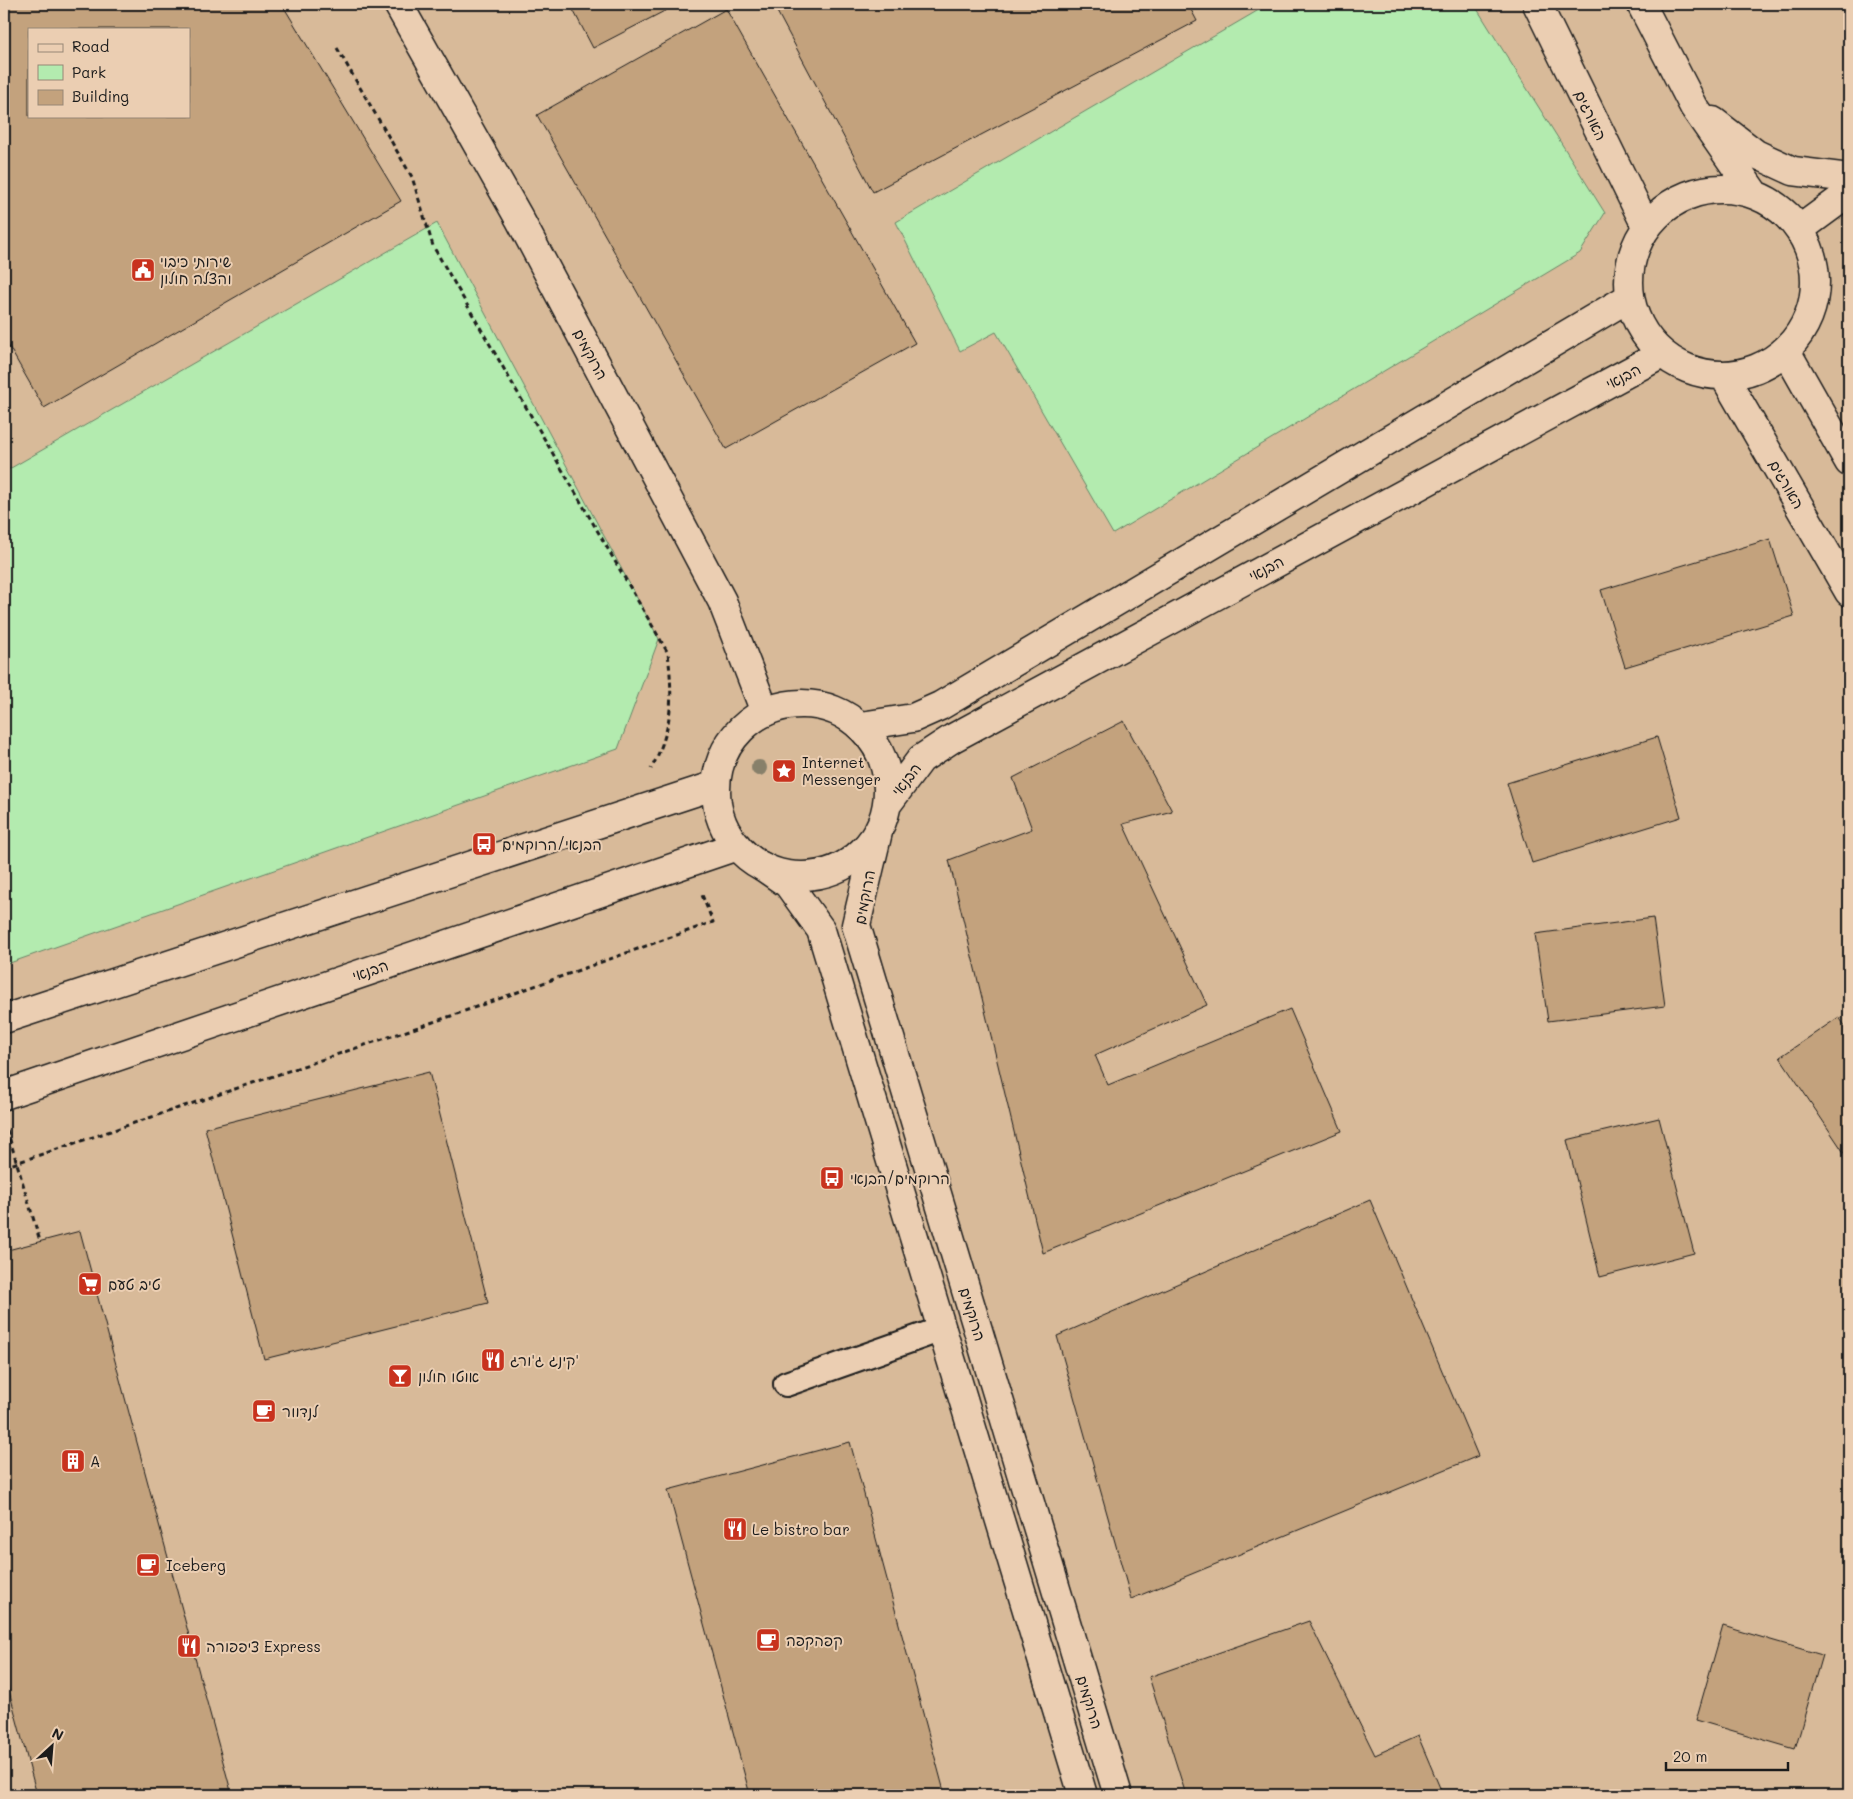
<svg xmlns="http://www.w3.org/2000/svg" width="1853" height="1799" font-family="Mali,'Playpen Sans Hebrew',sans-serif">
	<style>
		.built { fill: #d8ba99; fill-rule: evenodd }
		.green { fill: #b3ebaf; stroke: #688466 }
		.building { fill: #c3a27d; stroke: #1c1c1c; fill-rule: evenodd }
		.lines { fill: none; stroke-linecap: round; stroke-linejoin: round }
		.lane-casing { stroke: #1c1c1c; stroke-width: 28 }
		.street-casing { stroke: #1c1c1c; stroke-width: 31 }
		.secondary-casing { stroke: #1c1c1c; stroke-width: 31 }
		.path { stroke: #1c1c1c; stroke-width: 3; stroke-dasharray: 5 4; stroke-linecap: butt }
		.lane { stroke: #ebceb2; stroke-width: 24 }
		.street { stroke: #ebceb2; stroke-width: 28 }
		.secondary { stroke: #ebceb2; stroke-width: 28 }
		.tree { fill: #87806b }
		.labels { text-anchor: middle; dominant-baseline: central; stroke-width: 4; stroke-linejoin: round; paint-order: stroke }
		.street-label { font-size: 15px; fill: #1c1c1c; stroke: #ebceb2 }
		.poi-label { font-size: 15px; fill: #1c1c1c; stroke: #ebceb2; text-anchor: start }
	</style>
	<rect width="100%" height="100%" fill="#e6c8a9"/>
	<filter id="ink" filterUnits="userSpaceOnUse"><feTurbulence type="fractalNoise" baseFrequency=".02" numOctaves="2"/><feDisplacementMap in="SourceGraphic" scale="10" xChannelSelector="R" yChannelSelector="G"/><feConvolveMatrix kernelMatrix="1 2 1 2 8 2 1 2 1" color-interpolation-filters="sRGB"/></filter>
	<g filter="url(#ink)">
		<path class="built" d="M4 4H1849V1795H4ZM29 29H189V116H29Z"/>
		<path class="green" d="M1269 4H1474L1605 213 1580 253 1113 534 996 332 960 351 896 222Z
			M437 223 659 639 618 749 4 965V472Z"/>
		<path class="building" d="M4 4H282L401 201 44 408 4 338ZM29 29H189V116H29Z
			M570 4H678L593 48Z
			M773 4H1188L1197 21 873 192Z
			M726 9 915 343 726 449 537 115Z
			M1770 539 1794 616 1625 667 1601 590Z
			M1124 721 1172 811 1123 824 1207 1005 1095 1055 1108 1085 1290 1009 1342 1131 1043 1253 949 860 1032 829 1013 778Z
			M1657 737 1681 817 1532 863 1507 783Z
			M1653 918 1665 1006 1548 1021 1535 934Z
			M1839 1017 1849 1032V1160L1780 1057Z
			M429 1072 488 1303 264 1359 205 1128Z
			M1659 1118 1694 1253 1600 1277 1567 1140Z
			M1370 1200 1478 1456 1131 1599 1057 1336Z
			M80 1231 232 1795H37L4 1672V1251Z
			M850 1442 945 1795H750L668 1490Z
			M1309 1621 1375 1755 1418 1736 1443 1795H1186L1149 1677Z
			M1723 1626 1822 1655 1795 1749 1696 1720Z"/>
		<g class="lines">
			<defs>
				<path id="lane" d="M786 1384 942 1329"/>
				<path id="street" d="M398 4 519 218 722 601 765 712
					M1800 229 1849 193
					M878 832 856 925 1118 1795
					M762 866 788 884 821 930 1083 1795"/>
				<path id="secondary" d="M1537 4 1646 226
					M1641 4 1694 107 1753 192
					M1713 121 1756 154 1793 171 1849 178
					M1629 282a93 93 0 1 1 186 0a93 93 0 1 1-186 0Z
					M1786 351 1849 462
					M1724 376 1849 592
					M716 790a86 86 0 1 1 172 0a86 86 0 1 1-172 0Z
					M861 726 913 718 940 706 1630 297
					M888 803 921 759 953 738 1662 354
					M4 1019 716 785
					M4 1095 737 846"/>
			</defs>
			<use href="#lane" class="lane-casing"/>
			<use href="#street" class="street-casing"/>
			<use href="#secondary" class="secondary-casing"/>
			<path class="path" d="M337 48 412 177 433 246 668 653C673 698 673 728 651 769
				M7 1130 40 1241
				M4 1167 451 1016 713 922 702 895"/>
			<use href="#lane" class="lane"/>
			<use href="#street" class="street"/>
			<use href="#secondary" class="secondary"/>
		</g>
		<circle class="tree" cx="759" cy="768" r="8"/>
	</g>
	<defs>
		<symbol id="civic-square" viewBox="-11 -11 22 22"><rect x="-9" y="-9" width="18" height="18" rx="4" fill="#c8321e" stroke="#ebceb2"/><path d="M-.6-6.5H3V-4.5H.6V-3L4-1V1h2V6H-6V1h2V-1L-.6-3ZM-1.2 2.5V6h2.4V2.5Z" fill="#fff"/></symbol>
		<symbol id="sight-square" viewBox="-11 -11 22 22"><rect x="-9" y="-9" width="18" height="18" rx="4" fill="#c8321e" stroke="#ebceb2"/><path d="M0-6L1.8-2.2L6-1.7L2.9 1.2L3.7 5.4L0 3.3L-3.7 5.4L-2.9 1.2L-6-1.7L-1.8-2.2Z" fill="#fff"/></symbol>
		<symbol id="bus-square" viewBox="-11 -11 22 22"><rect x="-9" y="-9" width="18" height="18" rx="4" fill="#c8321e" stroke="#ebceb2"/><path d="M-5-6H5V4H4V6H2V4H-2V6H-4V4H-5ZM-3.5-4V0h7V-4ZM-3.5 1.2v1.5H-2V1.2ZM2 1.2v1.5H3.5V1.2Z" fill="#fff"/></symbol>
		<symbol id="supermarket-square" viewBox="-11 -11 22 22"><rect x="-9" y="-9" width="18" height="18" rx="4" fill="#c8321e" stroke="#ebceb2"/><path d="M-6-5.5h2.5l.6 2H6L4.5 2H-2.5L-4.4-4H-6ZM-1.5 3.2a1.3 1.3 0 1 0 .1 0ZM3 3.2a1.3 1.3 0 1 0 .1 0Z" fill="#fff"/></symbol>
		<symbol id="restaurant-square" viewBox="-11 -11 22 22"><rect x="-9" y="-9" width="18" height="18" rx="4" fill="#c8321e" stroke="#ebceb2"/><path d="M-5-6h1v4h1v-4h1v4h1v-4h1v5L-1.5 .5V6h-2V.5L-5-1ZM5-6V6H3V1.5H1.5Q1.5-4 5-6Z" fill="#fff"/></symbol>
		<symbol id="bar-square" viewBox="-11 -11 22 22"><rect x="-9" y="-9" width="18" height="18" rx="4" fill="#c8321e" stroke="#ebceb2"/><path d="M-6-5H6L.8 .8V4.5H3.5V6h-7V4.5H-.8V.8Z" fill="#fff"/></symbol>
		<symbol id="cafe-square" viewBox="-11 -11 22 22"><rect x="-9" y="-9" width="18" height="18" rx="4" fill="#c8321e" stroke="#ebceb2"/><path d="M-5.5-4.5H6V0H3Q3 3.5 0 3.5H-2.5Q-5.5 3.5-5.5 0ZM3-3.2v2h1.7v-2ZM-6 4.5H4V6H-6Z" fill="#fff"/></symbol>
		<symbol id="building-square" viewBox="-11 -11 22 22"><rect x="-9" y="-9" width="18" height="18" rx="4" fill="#c8321e" stroke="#ebceb2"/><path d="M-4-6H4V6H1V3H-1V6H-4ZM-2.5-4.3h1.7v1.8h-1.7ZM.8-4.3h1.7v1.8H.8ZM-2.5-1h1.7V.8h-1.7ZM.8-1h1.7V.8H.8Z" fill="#fff"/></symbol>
	</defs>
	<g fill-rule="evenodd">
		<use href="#civic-square" x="129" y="256" width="28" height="28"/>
		<use href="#sight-square" x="770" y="757" width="28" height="28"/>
		<use href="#bus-square" x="470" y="830" width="28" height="28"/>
		<use href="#bus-square" x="818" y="1164" width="28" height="28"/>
		<use href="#supermarket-square" x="76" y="1270" width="28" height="28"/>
		<use href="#restaurant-square" x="479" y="1346" width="28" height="28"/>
		<use href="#bar-square" x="386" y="1362" width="28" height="28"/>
		<use href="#cafe-square" x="250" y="1397" width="28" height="28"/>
		<use href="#building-square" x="59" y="1447" width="28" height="28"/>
		<use href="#restaurant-square" x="721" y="1515" width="28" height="28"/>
		<use href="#cafe-square" x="134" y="1551" width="28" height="28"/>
		<use href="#cafe-square" x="754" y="1626" width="28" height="28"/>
		<use href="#restaurant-square" x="175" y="1632" width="28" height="28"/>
	</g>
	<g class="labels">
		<g class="street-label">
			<text transform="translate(1591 115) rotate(64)">האורגים</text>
			<text transform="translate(591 354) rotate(62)">הרוקמים</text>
			<text transform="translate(1623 376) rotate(-28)">הבנאי</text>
			<text transform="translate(1787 484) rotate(60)">האורגים</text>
			<text transform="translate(1266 568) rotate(-28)">הבנאי</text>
			<text transform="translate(906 779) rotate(-52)">הבנאי</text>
			<text transform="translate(864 897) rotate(-79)">הרוקמים</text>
			<text transform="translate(370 970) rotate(-19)">הבנאי</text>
			<text transform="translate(973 1314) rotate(73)">הרוקמים</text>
			<text transform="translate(1090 1702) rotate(73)">הרוקמים</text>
		</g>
		<g class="poi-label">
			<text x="160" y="261">שירותי כיבוי<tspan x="160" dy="17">והצלה חולון</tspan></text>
			<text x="802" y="762">Internet<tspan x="802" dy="17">Messenger</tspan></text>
			<text x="502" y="844">הבנאי/הרוקמים</text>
			<text x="850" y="1178">הרוקמים/הבנאי</text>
			<text x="108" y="1284">טיב טעם</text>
			<text x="510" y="1360">קינג ג'ורג'</text>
			<text x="418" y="1376">אוטו חולון</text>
			<text x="282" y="1411">לנדוור</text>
			<text x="90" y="1461">A</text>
			<text x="752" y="1529">Le bistro bar</text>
			<text x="166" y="1565">Iceberg</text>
			<text x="786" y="1640">קפהקפה</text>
			<text x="206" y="1646">ציפפורה Express</text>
		</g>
	</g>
	<rect width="1853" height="1799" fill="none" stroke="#ebceb2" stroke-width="20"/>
	<rect x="10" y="10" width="1833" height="1779" fill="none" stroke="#1c1c1c" stroke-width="2" filter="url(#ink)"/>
	<rect x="28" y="28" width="162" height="90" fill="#ebceb2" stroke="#988776"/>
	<rect x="38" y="44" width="25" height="8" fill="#ebceb2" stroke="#988776"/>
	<text x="72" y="52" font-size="15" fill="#1c1c1c">Road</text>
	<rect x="38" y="65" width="25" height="15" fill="#b3ebaf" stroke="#988776"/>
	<text x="72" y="78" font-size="15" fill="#1c1c1c">Park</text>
	<rect x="38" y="90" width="25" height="15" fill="#c3a27d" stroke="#988776"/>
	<text x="72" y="102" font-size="15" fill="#1c1c1c">Building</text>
	<g transform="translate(52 1746) rotate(26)" stroke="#ebceb2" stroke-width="4" paint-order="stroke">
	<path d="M0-4L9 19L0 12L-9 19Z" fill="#1c1c1c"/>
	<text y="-8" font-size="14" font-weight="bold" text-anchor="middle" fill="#1c1c1c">N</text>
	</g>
	<path d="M1666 1762v8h122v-8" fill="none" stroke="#1c1c1c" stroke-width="2.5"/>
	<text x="1673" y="1762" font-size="15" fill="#1c1c1c" stroke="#ebceb2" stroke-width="4" paint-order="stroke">20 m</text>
</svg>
